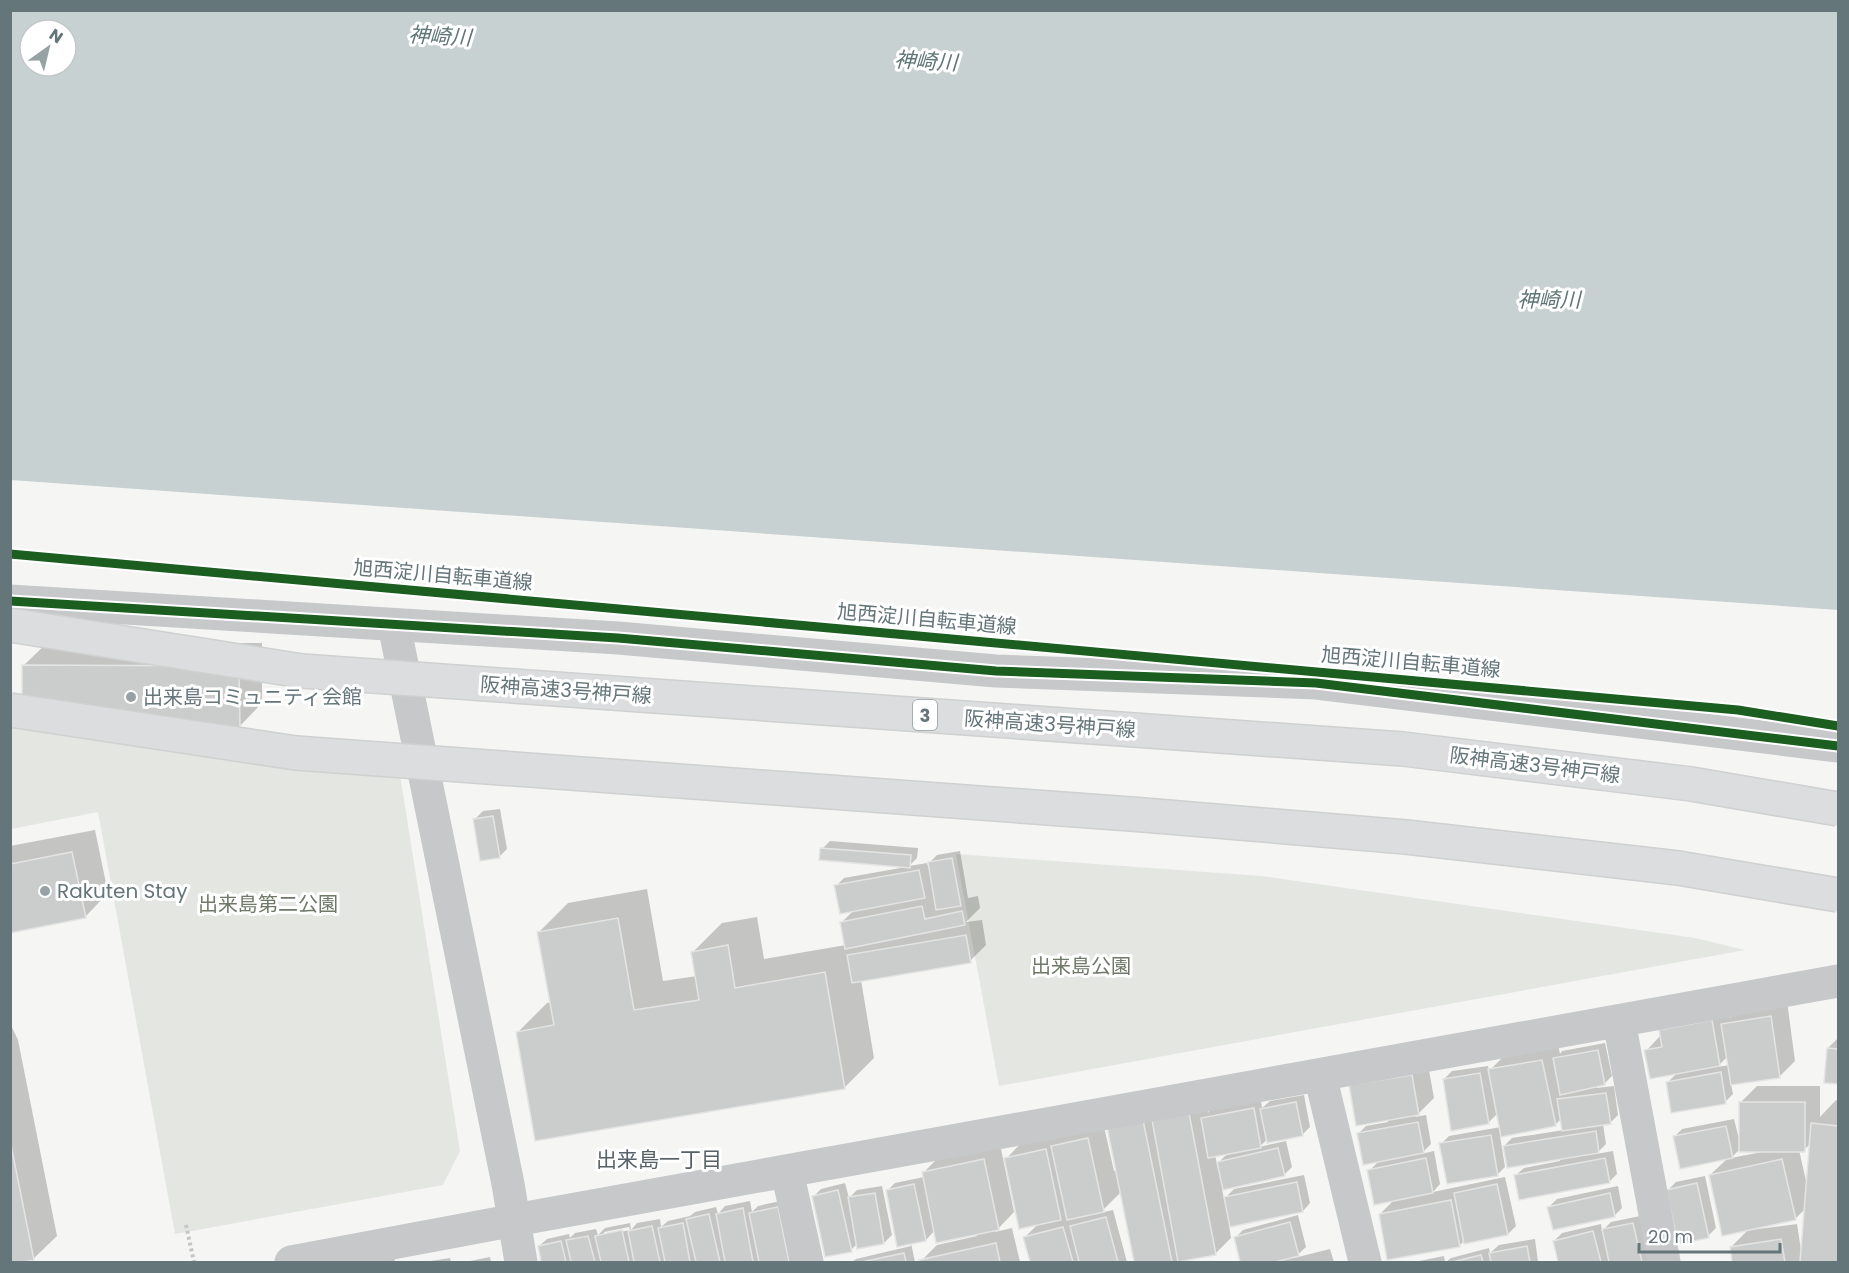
<svg xmlns="http://www.w3.org/2000/svg" width="1849" height="1273" font-family="Poppins,'Noto Sans JP',sans-serif">
	<style>
		.green { fill: #e4e6e2 }
		.water { fill: #c7d1d1; fill-rule: evenodd }
		.shadow { fill: #0003; fill-rule: evenodd }
		.building { fill: #cbcccc; stroke: #e4e4e4; stroke-width: 1.5 }
		.lines { fill: none; stroke-linecap: round; stroke-linejoin: round }
		.path { stroke: #c5c5c6; stroke-width: 4; stroke-dasharray: 3 3; stroke-linecap: butt }
		.minor { stroke: #c6c8c9; stroke-width: 33 }
		.highway-bridge-casing { stroke: #cfd0d0; stroke-width: 36; stroke-linecap: butt }
		.highway-bridge { stroke: #dcddde; stroke-width: 33 }
		.cycleway-casing { stroke: #fff; stroke-width: 13 }
		.cycleway { stroke: #1b5e20; stroke-width: 9 }
		.poi-dot { fill: #97a2a5; stroke: #fff; stroke-width: 2 }
		.labels { text-anchor: middle; dominant-baseline: central; stroke-width: 6; stroke-linejoin: round; paint-order: stroke }
		.shield { fill: #fff; stroke: #939fa3; stroke-width: 1.5 }
		.shield-label { font-size: 18px; font-weight: bold; fill: #65767b }
		.street-label { font-size: 20px; fill: #65767b; stroke: #fff }
		.poi-label { font-size: 20px; fill: #65767b; stroke: #fff; text-anchor: start }
		.park-label { font-size: 20px; fill: #6e7967; stroke: #fff }
		.water-label { font-size: 21px; font-style: italic; fill: #5f7576; stroke: #fff }
		.neighbourhood-label { font-size: 21px; fill: #566267; stroke: #fff }
	</style>
	<rect width="100%" height="100%" fill="#f5f5f4"/>
	<path class="green" d="M10 726 396 750 460 1151 443 1185 175 1234 98 812 11 829Z
		M956 854 1261 876 1695 938 1745 950 999 1086Z"/>
	<path class="water" d="M10 11H1838V610L11 480ZM30 30H66V66H30Z"/>
	<path class="shadow" d="M47 643H262V703L239 727 23 666Z
		M500 809 507 849 499 857 475 819 483 811Z
		M95 830 108 893 85 917 10 931V846Z
		M830 841 918 848 917 858 909 866 927 863V865L937 855 960 851 968 898 978 896 980 908 966 922 982 920 986 945 970 961 861 980 874 1058 845 1087 518 1032 547 1003 551 1002 539 932 568 903 647 889 663 981 697 976 692 953 722 923 757 917 764 959 846 945 841 923 854 910 836 886 844 878 906 867 822 849Z
		M1787 1001 1795 1061 1779 1077 1731 1084 1733 1094 1725 1102 1668 1082 1677 1073 1646 1051 1661 1035 1727 1005 1730 1018 1739 1008ZM1728 1056 1730 1065 1717 1067Z
		M10 1023 18 1040 57 1236 33 1259 16 1262H10Z
		M1838 1038V1082L1826 1081 1828 1048Z
		M1605 1043 1612 1076 1604 1084 1597 1085V1088L1614 1086 1618 1115 1610 1123 1603 1124 1606 1144 1596 1154 1613 1151 1617 1174 1609 1182 1516 1175 1524 1168 1560 1161V1158L1504 1146 1512 1138 1564 1130 1562 1118 1555 1125 1500 1136 1505 1167 1497 1175 1441 1144 1449 1136 1501 1127 1498 1113 1488 1123 1444 1079 1452 1071 1488 1066 1489 1071 1506 1054 1558 1044 1560 1054 1562 1051Z
		M1427 1059 1434 1098 1415 1117 1426 1115 1431 1144 1421 1154 1434 1151 1440 1184 1433 1192 1505 1177 1516 1226 1508 1234 1465 1240 1459 1246 1380 1214 1395 1199 1369 1171 1380 1160 1358 1134 1366 1126 1388 1122V1119L1350 1086Z
		M1757 1086H1820V1117L1836 1100 1838 1101V1262H1733L1731 1247 1749 1229 1710 1175 1728 1158 1674 1137 1682 1129 1734 1119 1740 1143 1741 1102ZM1811 1143 1807 1185 1799 1150H1804ZM1739 1150H1762V1152L1731 1158ZM1806 1208 1801 1250 1797 1224 1758 1229V1227L1795 1219Z
		M1304 1095 1310 1127 1303 1134 1268 1139 1259 1147 1286 1141 1292 1167 1284 1175 1222 1189 1224 1199 1234 1189 1304 1175 1310 1203 1303 1211 1229 1225 1231 1238 1215 1254 1183 1260 1180 1262H1135L1121 1192 1100 1213 1113 1210 1127 1262H1032L1025 1237 1039 1223 1006 1159 1022 1142 1103 1122 1114 1171H1117L1108 1127 1205 1098 1208 1113 1210 1110 1261 1101 1262 1108 1270 1101ZM1229 1152 1217 1164 1215 1155Z
		M1000 1144 1014 1212 995 1232 1012 1228 1020 1262H921V1261L937 1245 977 1236 976 1233 935 1230 926 1240 911 1243 915 1262H852L856 1259 911 1246 887 1191 895 1183 924 1177 923 1173 939 1157Z
		M1705 1176 1716 1228 1708 1236 1668 1190 1676 1182Z
		M845 1183 849 1198 857 1190 882 1186 892 1235 884 1243 857 1244 851 1250 813 1197 821 1189Z
		M1618 1186 1622 1208 1614 1216 1549 1207 1557 1199Z
		M785 1200 798 1262H543L539 1246 547 1239 569 1234 570 1238 575 1233 596 1229 598 1235 605 1228 630 1223 631 1230 637 1223 660 1219 661 1227 668 1221 690 1216 695 1212 716 1207 718 1214 725 1206 750 1201 752 1212 758 1206ZM629 1227 630 1230 604 1235V1232Z
		M1298 1215 1306 1247 1294 1258 1330 1249 1334 1262H1241L1235 1238 1243 1230Z
		M1640 1216 1651 1262H1559L1554 1241 1562 1233 1601 1224 1602 1231 1611 1222Z
		M1535 1239 1538 1262H1446L1451 1258 1489 1248 1490 1253 1499 1245Z
		M394 1255 395 1262H365Z
		M1444 1256 1445 1262H1414Z
		M490 1257 491 1262H465Z
		M450 1258 451 1262H423H424Z"/>
	<path class="building" d="M22 665 239 666 240 728H22Z
		M493 816 500 858 480 861 473 819Z
		M820 848 911 855 910 868 819 860Z
		M72 852 86 918 10 933V864Z
		M952 858 961 906 936 910 928 862Z
		M919 870 925 898 840 914 834 885Z
		M922 906 925 919 962 911 965 925 845 949 840 922Z
		M618 918 634 1010 699 1000 691 952 728 945 735 988 825 972 845 1089 535 1141 516 1032 554 1025 537 932Z
		M966 935 971 963 852 983 847 955Z
		M1771 1016 1780 1078 1731 1085 1721 1024Z
		M1712 1020 1720 1066 1650 1079 1644 1050 1662 1047 1659 1030Z
		M1827 1048 1838 1049V1084L1824 1083Z
		M1598 1050 1605 1085 1560 1095 1553 1058Z
		M1542 1060 1556 1126 1501 1137 1488 1069Z
		M1721 1072 1726 1104 1671 1113 1666 1082Z
		M1480 1073 1489 1124 1451 1131 1443 1079Z
		M1412 1075 1419 1115 1356 1126 1349 1085Z
		M1606 1093 1611 1124 1562 1131 1557 1099Z
		M1296 1102 1303 1136 1267 1143 1260 1109Z
		M1739 1102H1805V1152H1739Z
		M1254 1108 1261 1148 1208 1158 1201 1118Z
		M1189 1113 1216 1255 1178 1262 1152 1120Z
		M1143 1120 1172 1262H1134L1107 1127Z
		M1418 1122 1424 1153 1363 1165 1357 1133Z
		M1811 1123 1838 1126V1262H1800Z
		M1726 1126 1733 1158 1680 1169 1673 1136Z
		M1596 1131 1599 1153 1507 1168 1503 1146Z
		M1491 1135 1498 1176 1447 1184 1439 1143Z
		M1088 1138 1104 1212 1067 1220 1051 1146Z
		M10 1140 34 1260 23 1262H10Z
		M1278 1148 1285 1176 1223 1190 1217 1162Z
		M1046 1149 1061 1220 1019 1229 1004 1158Z
		M1426 1158 1433 1193 1374 1205 1367 1170Z
		M1605 1158 1610 1183 1519 1200 1514 1175Z
		M984 1159 999 1230 936 1243 922 1172Z
		M1782 1159 1796 1220 1722 1236 1709 1175Z
		M1297 1182 1303 1212 1230 1227 1224 1197Z
		M1697 1183 1709 1238 1678 1244 1666 1190Z
		M914 1184 926 1241 897 1247 886 1190Z
		M1497 1184 1508 1235 1464 1244 1454 1193Z
		M838 1190 852 1252 825 1257 812 1196Z
		M875 1193 884 1244 857 1249 848 1197Z
		M1610 1193 1615 1217 1553 1230 1547 1207Z
		M1451 1200 1460 1247 1387 1260 1379 1214Z
		M778 1207 789 1262H759L749 1213Z
		M743 1208 753 1262H725L716 1214Z
		M709 1214 720 1262H696L686 1219Z
		M1106 1217 1118 1262H1079L1070 1226Z
		M1290 1222 1299 1256 1275 1262H1240L1234 1237Z
		M683 1223 690 1262H665L658 1228Z
		M1633 1223 1642 1262H1609L1602 1229Z
		M652 1226 660 1262H634L628 1231Z
		M1063 1227 1073 1262H1030L1023 1237Z
		M622 1230 629 1262H601L595 1236Z
		M1593 1231 1601 1262H1558L1553 1241Z
		M588 1236 595 1262H571L566 1240Z
		M1781 1239 1785 1262H1732L1730 1247Z
		M561 1241 566 1262H541L538 1246Z
		M996 1243 1000 1262H920L919 1260Z
		M1527 1246 1530 1262H1491L1489 1253Z
		M904 1253 906 1262H862Z
		M1481 1255 1483 1262H1452Z"/>
	<g class="lines">
		<path class="path" d="M186 1225 194 1262"/>
		<path class="minor" d="M10 601 618 638 996 671 1316 683 1838 746
			M394 625 508 1184 521 1262
			M1619 1021 1664 1262
			M1320 1075 1365 1262
			M787 1171 807 1262
			M291 1262 515 1220 1838 981"/>
		<defs>
			<path id="highway-bridge" d="M10 625 302 671 1403 749 1691 784 1838 809
				M10 710 296 753 1144 815 1406 837 1678 868 1838 895"/>
		</defs>
		<use href="#highway-bridge" class="highway-bridge-casing"/>
		<use href="#highway-bridge" class="highway-bridge"/>
		<defs>
			<path id="cycleway" d="M10 554 1738 710 1838 726
				M10 601 618 638 996 671 1316 683 1838 746"/>
		</defs>
		<use href="#cycleway" class="cycleway-casing"/>
		<use href="#cycleway" class="cycleway"/>
	</g>
	<g class="poi-dot">
		<circle cx="131" cy="697" r="6"/>
		<circle cx="45" cy="891" r="6"/>
	</g>
	<g class="labels">
		<rect class="shield" x="913" y="700" width="24" height="30" rx="4.5"/>
		<g class="shield-label">
			<text x="925" y="715">3</text>
		</g>
		<g class="street-label">
			<text transform="translate(443 575) rotate(5)">旭西淀川自転車道線</text>
			<text transform="translate(927 619) rotate(5)">旭西淀川自転車道線</text>
			<text transform="translate(1411 662) rotate(5)">旭西淀川自転車道線</text>
			<text transform="translate(566 690) rotate(4)">阪神高速3号神戸線</text>
			<text transform="translate(1050 724) rotate(4)">阪神高速3号神戸線</text>
			<text transform="translate(1535 765) rotate(7)">阪神高速3号神戸線</text>
		</g>
		<g class="poi-label">
			<text x="143" y="697">出来島コミュニティ会館</text>
			<text x="57" y="891">Rakuten Stay</text>
		</g>
		<g class="park-label">
			<text x="268" y="904">出来島第二公園</text>
			<text x="1081" y="966">出来島公園</text>
		</g>
		<g class="water-label">
			<text transform="translate(440 36) rotate(3)">神崎川</text>
			<text transform="translate(926 61) rotate(3)">神崎川</text>
			<text x="1549" y="299">神崎川</text>
		</g>
		<g class="neighbourhood-label">
			<text x="659" y="1159">出来島一丁目</text>
		</g>
	</g>
	<rect width="1849" height="1273" fill="none" stroke="#65767b" stroke-width="24"/>
	<g transform="translate(48 48) rotate(34)"><circle r="28" fill="#ffffff" stroke="#c1c8ca" stroke-width="1.5"/>
	<path d="M0-4.5L10 22L0 15L-10 22Z" fill="#97a2a5"/>
	<text y="-9" font-size="16" font-weight="bold" text-anchor="middle" fill="#65767b">N</text>
	</g>
	<path d="M1639 1243v9h141v-9" fill="none" stroke="#65767b" stroke-width="3"/>
	<text x="1648" y="1243" font-size="18" fill="#65767b" stroke="#ffffff" stroke-width="4.5" paint-order="stroke">20 m</text>
</svg>
